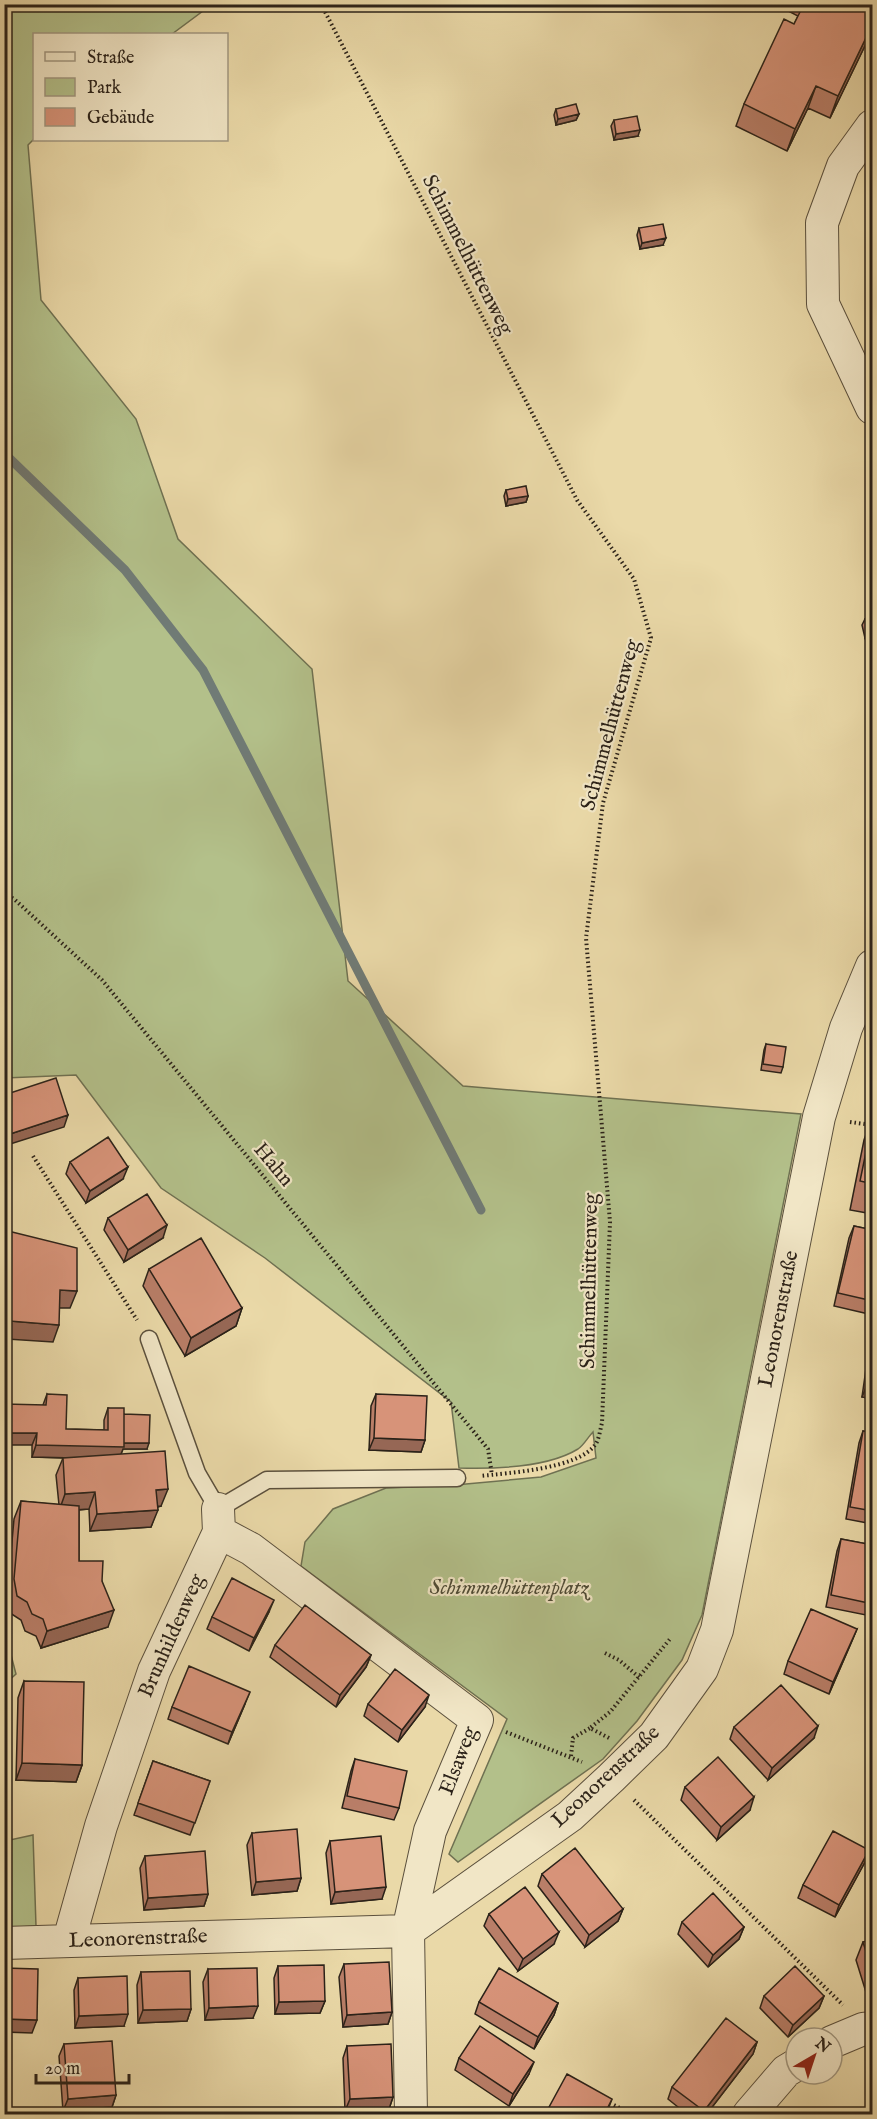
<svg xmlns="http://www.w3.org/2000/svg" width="877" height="2119" font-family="'IM FELL English',serif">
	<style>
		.green { fill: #b3c08a; stroke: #6f7152; stroke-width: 1.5 }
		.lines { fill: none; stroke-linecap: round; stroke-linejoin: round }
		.stream { stroke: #707b76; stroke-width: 9 }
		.lane-casing { stroke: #5b503d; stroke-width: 19 }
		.street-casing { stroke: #5b503d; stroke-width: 34 }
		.path { stroke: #2b2219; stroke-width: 4; stroke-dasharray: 1.5 3; stroke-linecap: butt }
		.lane { stroke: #f1e6c6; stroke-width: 16 }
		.street { stroke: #f1e6c6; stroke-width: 32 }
		.wall { fill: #b97e68; stroke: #2b2219; stroke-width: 1.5 }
		.shaded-wall { fill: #966755; stroke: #2b2219; stroke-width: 1.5 }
		.building { fill: #d79379; stroke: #2b2219; stroke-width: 1.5 }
		.labels { text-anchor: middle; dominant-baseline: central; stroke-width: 4.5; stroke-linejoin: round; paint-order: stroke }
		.street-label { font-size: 21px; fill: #2b2219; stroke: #f1e6c6 }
		.park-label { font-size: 21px; font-style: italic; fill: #4d4a35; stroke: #f1e6c6 }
	</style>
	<rect width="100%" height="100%" fill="#ead9a8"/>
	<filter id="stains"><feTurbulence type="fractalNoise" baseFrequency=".00333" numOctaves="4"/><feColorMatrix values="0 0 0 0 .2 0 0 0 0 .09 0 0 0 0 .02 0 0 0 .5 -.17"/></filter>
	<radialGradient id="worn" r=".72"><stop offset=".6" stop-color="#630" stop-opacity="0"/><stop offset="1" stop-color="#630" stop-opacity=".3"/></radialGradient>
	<path class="green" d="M4 5H211L172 34H34V139L28 145 41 300 136 419 178 539 312 669 348 981 463 1086 801 1114 702 1615 682 1660 637 1721 603 1759 458 1862 449 1854 507 1719 301 1566 305 1542 333 1509 386 1488 455 1485 541 1477 596 1458 593 1432C588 1437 584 1445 578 1449 547 1468 495 1469 459 1468L451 1402 265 1258 161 1188 76 1075 5 1078Z
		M4 1628 16 1674 5 1684H4Z
		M33 1835 36 1926 5 1928V1841Z"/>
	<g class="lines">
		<path class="stream" d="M4 453 125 570 203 670 481 1210"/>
		<defs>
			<path id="lane" d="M149 1339 197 1473 218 1509 267 1480 457 1478"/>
			<path id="street" d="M872 126 843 166 822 223 823 304 872 408
				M219 1532 251 1549 477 1720 430 1831 408 1931 411 2114
				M69 1940 101 1826 154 1671 219 1532 218 1509
				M4 1943 408 1931 570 1816 611 1778 654 1736 702 1669 717 1630 819 1117 846 1028 872 966
				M832 2042 863 2029 872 2028
				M749 2114 786 2071 796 2065"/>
		</defs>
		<use href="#lane" class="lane-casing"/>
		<use href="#street" class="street-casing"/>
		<path class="path" d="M321 4 577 500 634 579 651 638 603 803 586 938 610 1222 602 1423C600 1430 599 1440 595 1445 577 1469 508 1473 480 1476
			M4 893 14 899 102 980 488 1449 492 1475
			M850 1122 872 1125
			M33 1156 137 1320
			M605 1653 619 1660 640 1678
			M506 1732 582 1762
			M609 1738 590 1728 610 1712 670 1639
			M571 1756 573 1738 590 1728
			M634 1800 843 2005
			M614 2105 632 2114"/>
		<use href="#lane" class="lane"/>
		<use href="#street" class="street"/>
	</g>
	<path class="wall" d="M775 4H873V29L830 118 808 108 787 151 736 126 744 104 794 24 798 16Z
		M556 109 579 114 576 120 556 125 554 115Z
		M614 120 638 136 614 140 611 126Z
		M639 228 663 245 640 249 637 235Z
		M506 490 528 496 526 502 506 506 504 496Z
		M873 618 865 638 862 625 865 619Z
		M766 1044 783 1067 781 1073 761 1070 764 1050Z
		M873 1115V1214L850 1210 864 1140Z
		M70 1162 123 1179 86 1203 66 1174Z
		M108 1218 163 1238 124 1262 104 1230Z
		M854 1226 873 1230V1315L834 1306 849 1238Z
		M149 1269 242 1308 236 1326 185 1356 143 1286Z
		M873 1337V1399L862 1397 869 1348Z
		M47 1394 66 1429 104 1430V1420L108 1408 124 1414 147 1449H123L121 1454 161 1506 158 1507 151 1527 90 1531 89 1509 79 1510V1561L102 1581 108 1627 41 1648 36 1636 25 1631 21 1620 10 1613 7 1597 14 1519 21 1501 59 1505 56 1475 63 1458 32 1457V1445L43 1405Z
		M376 1394 425 1440 421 1452 369 1450 371 1406Z
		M863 1431 873 1433V1524L846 1519 859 1443Z
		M841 1539 873 1545V1613L871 1616 826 1607 837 1551Z
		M269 1612 249 1651 207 1629 212 1617Z
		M857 1629 829 1694 784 1674 788 1661Z
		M275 1645 371 1655 366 1667 336 1707 270 1657Z
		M24 1681 82 1765 76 1782 16 1780 18 1698Z
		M245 1704 228 1744 168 1719 172 1707Z
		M368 1704 425 1707 398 1742 364 1716Z
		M734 1727 814 1738 768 1780 730 1739Z
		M355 1759 399 1808 394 1820 342 1808 351 1771Z
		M153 1761 210 1781 190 1835 134 1815Z
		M685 1787 750 1810 717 1840 681 1800Z
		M252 1833 301 1878 297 1891 252 1895 247 1845Z
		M330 1841 382 1899 331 1904 326 1853Z
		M869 1850 865 1862 835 1917 798 1898 803 1885Z
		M145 1856 208 1894 204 1906 144 1910 140 1868Z
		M542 1874 623 1909 618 1921 585 1947 538 1886Z
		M489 1914 554 1944 518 1971 484 1926Z
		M682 1922 744 1927 739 1939 708 1967 678 1934Z
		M873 1940V2004L870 2005 856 1960 863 1942Z
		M344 1964 392 2012 388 2024 343 2027 339 1977Z
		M278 1966 325 2001 320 2013 275 2014 274 1978Z
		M208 1969 253 2018 205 2020 203 1982Z
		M141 1972 191 2009 187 2021 138 2023 137 1985Z
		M78 1978 124 2026 75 2028 74 1990Z
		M764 1996H824L819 2008 788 2037 760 2008Z
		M479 2002 558 2003 554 2015 534 2049 475 2014Z
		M757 2042 753 2054 706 2115H688L668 2099 672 2087Z
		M64 2044 116 2095 112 2107 63 2111 59 2056Z
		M347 2046 393 2097 389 2109 345 2111 343 2058Z
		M459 2058 529 2074 509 2106 455 2070Z
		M873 2075V2093L868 2092Z
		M548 2109 608 2111 606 2115H546Z"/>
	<path class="shaded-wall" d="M873 23V29L830 118 838 96Z
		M816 86 808 108 787 151 795 129Z
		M579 114 576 120 556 125 558 119Z
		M640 130 638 136 614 140 616 134Z
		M666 238 663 245 640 249 642 243Z
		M528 496 526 502 506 506 508 499Z
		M873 631V636L865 638 867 632Z
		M68 1115 64 1127 4 1146V1136Z
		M128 1167 123 1179 86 1203 90 1191Z
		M167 1225 163 1238 124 1262 128 1250Z
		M60 1290 77 1291 70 1308H54Z
		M242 1308 236 1326 185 1356 191 1338Z
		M10 1321 59 1325 53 1342 7 1339 4 1346V1330Z
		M867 1385 873 1386V1399L862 1397Z
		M4 1433H37L32 1445H4Z
		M374 1438 425 1440 421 1452 369 1450Z
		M122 1443H149L147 1449H123L119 1459 32 1457 36 1445Z
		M168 1489 161 1506 150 1507 156 1490Z
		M95 1492 89 1509 59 1511 65 1494Z
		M158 1510 151 1527 90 1531 97 1514Z
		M274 1600 269 1612 249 1651 254 1638Z
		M114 1610 108 1627 41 1648 47 1631Z
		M857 1629 852 1641 829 1694 833 1682Z
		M371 1655 366 1667 336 1707 340 1695Z
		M250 1692 245 1704 228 1744 232 1732Z
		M429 1695 425 1707 398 1742 402 1730Z
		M818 1726 814 1738 768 1780 772 1768Z
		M22 1763 82 1765 76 1782 16 1780Z
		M754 1797 750 1810 717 1840 721 1827Z
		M869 1850 865 1862 835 1917 839 1905Z
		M301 1878 297 1891 252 1895 256 1882Z
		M386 1887 382 1899 331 1904 335 1892Z
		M208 1894 204 1906 144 1910 148 1898Z
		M623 1909 618 1921 585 1947 589 1935Z
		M744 1927 739 1939 708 1967 713 1955Z
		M559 1932 554 1944 518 1971 523 1959Z
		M824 1996 819 2008 788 2037 793 2025Z
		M325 2001 320 2013 275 2014 279 2002Z
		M558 2003 554 2015 534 2049 538 2037Z
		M258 2006 253 2018 205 2020 209 2008Z
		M191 2009 187 2021 138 2023 143 2010Z
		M392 2012 388 2024 343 2027 347 2015Z
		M128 2014 124 2026 75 2028 79 2016Z
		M4 2019 37 2020 32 2033 4 2032Z
		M757 2042 753 2054 706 2115H703L704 2111Z
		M534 2062 529 2074 509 2106 513 2094Z
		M116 2095 112 2107 63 2111 68 2099Z
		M393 2097 389 2109 345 2111 350 2099Z
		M612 2099 606 2115H604Z"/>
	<path class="building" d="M804 4H873V23L838 96 816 86 795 129 744 104 784 19 794 24Z
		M576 104 579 114 558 119 556 109Z
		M637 116 640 130 616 134 614 120Z
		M663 224 666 238 642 243 639 228Z
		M526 486 528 496 508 499 506 490Z
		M873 618V631L867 632 865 619Z
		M766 1044 786 1047 783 1067 763 1064Z
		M56 1078 68 1115 4 1136V1095Z
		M873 1118V1184L860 1181Z
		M108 1137 128 1167 90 1191 70 1162Z
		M147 1194 167 1225 128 1250 108 1218Z
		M854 1226 873 1230V1301L838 1293Z
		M4 1230 77 1248V1291L60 1290 59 1325 10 1321 11 1330H4Z
		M201 1238 242 1308 191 1338 149 1269Z
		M873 1339V1386L867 1385Z
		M47 1394 67 1395 66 1429 108 1430V1408H124V1447L36 1445 37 1433H4V1404L46 1405Z
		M376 1394 427 1396 425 1440 374 1438Z
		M124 1414 150 1415 149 1443H124Z
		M863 1431 873 1433V1511L850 1507Z
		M165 1451 168 1489 156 1490 158 1510 97 1514 95 1492 65 1494 63 1458Z
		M21 1501 79 1506V1561H103L102 1581 114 1610 47 1631 43 1619 32 1614 27 1602 17 1596 14 1579Z
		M841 1539 873 1545V1604L831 1595Z
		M232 1578 274 1600 254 1638 212 1617Z
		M305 1605 371 1655 340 1695 275 1645Z
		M811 1609 857 1629 833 1682 788 1661Z
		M189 1666 250 1692 232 1732 172 1707Z
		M395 1669 429 1695 402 1730 368 1704Z
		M24 1681 84 1682 82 1765 22 1763Z
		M781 1685 818 1726 772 1768 734 1727Z
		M718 1757 754 1797 721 1827 685 1787Z
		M355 1759 407 1771 399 1808 347 1796Z
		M153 1761 210 1781 195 1823 138 1803Z
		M297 1829 301 1878 256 1882 252 1833Z
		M833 1831 869 1850 839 1905 803 1885Z
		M381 1836 386 1887 335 1892 330 1841Z
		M575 1848 623 1909 589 1935 542 1874Z
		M205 1851 208 1894 148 1898 145 1856Z
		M525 1887 559 1932 523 1959 489 1914Z
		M713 1893 744 1927 713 1955 682 1922Z
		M873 1940V1974L863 1942Z
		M389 1962 392 2012 347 2015 344 1964Z
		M324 1965 325 2001 279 2002 278 1966Z
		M795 1966 824 1996 793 2025 764 1996Z
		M4 1968 38 1969 37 2020 4 2019Z
		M257 1968 258 2006 209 2008 208 1969Z
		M499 1968 558 2003 538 2037 479 2002Z
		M190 1971 191 2009 143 2010 141 1972Z
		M127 1976 128 2014 79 2016 78 1978Z
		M726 2018 757 2042 704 2111 672 2087Z
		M480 2026 534 2062 513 2094 459 2058Z
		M112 2041 116 2095 68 2099 64 2044Z
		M391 2044 393 2097 350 2099 347 2046Z
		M567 2074 612 2099 604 2115H559L548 2109Z
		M810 2108 835 2115H809Z"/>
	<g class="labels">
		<g class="street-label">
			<text transform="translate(467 255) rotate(63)">Schimmelhüttenweg</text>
			<text transform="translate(611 725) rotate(-75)">Schimmelhüttenweg</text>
			<text transform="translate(273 1165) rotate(50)">Hahn</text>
			<text transform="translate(590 1281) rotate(-89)">Schimmelhüttenweg</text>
			<text transform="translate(779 1319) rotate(-79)">Leonorenstraße</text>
			<text transform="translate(172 1636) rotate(-66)">Brunhildenweg</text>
			<text transform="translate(459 1761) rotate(-69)">Elsaweg</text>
			<text transform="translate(606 1777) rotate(-43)">Leonorenstraße</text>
			<text transform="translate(138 1939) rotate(-2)">Leonorenstraße</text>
		</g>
		<g class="park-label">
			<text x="509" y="1588">Schimmelhüttenplatz</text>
		</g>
	</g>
	<rect width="877" height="2119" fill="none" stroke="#ead9a8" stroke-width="24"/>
	<rect x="6" y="6" width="865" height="2107" fill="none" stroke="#2b2219" stroke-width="3"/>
	<rect x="12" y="12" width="853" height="2095" fill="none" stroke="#2b2219" stroke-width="1.5"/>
	<rect x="33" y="33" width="195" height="108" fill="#f1e6c6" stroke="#a29881" stroke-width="1.5"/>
	<rect x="45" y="52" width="30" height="9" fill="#f1e6c6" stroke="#a29881" stroke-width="1.5"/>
	<text x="87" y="63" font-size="18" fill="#2b2219">Straße</text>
	<rect x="45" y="78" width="30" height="18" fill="#b3c08a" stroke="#a29881" stroke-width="1.5"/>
	<text x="87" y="93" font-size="18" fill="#2b2219">Park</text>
	<rect x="45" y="108" width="30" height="18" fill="#d79379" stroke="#a29881" stroke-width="1.5"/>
	<text x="87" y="123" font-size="18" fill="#2b2219">Gebäude</text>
	<g transform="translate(814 2056) rotate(39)"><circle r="28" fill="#f1e6c6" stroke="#a29881" stroke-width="1.5"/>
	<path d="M0-4.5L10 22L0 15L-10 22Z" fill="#8f2418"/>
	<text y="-9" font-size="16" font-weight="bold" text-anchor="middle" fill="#2b2219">N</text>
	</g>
	<path d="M36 2074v9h93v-9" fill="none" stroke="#2b2219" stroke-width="3"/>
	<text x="45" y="2074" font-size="18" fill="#2b2219" stroke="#f1e6c6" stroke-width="4.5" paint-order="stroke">20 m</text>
	<rect width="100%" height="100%" filter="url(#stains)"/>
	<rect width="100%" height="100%" fill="url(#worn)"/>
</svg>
